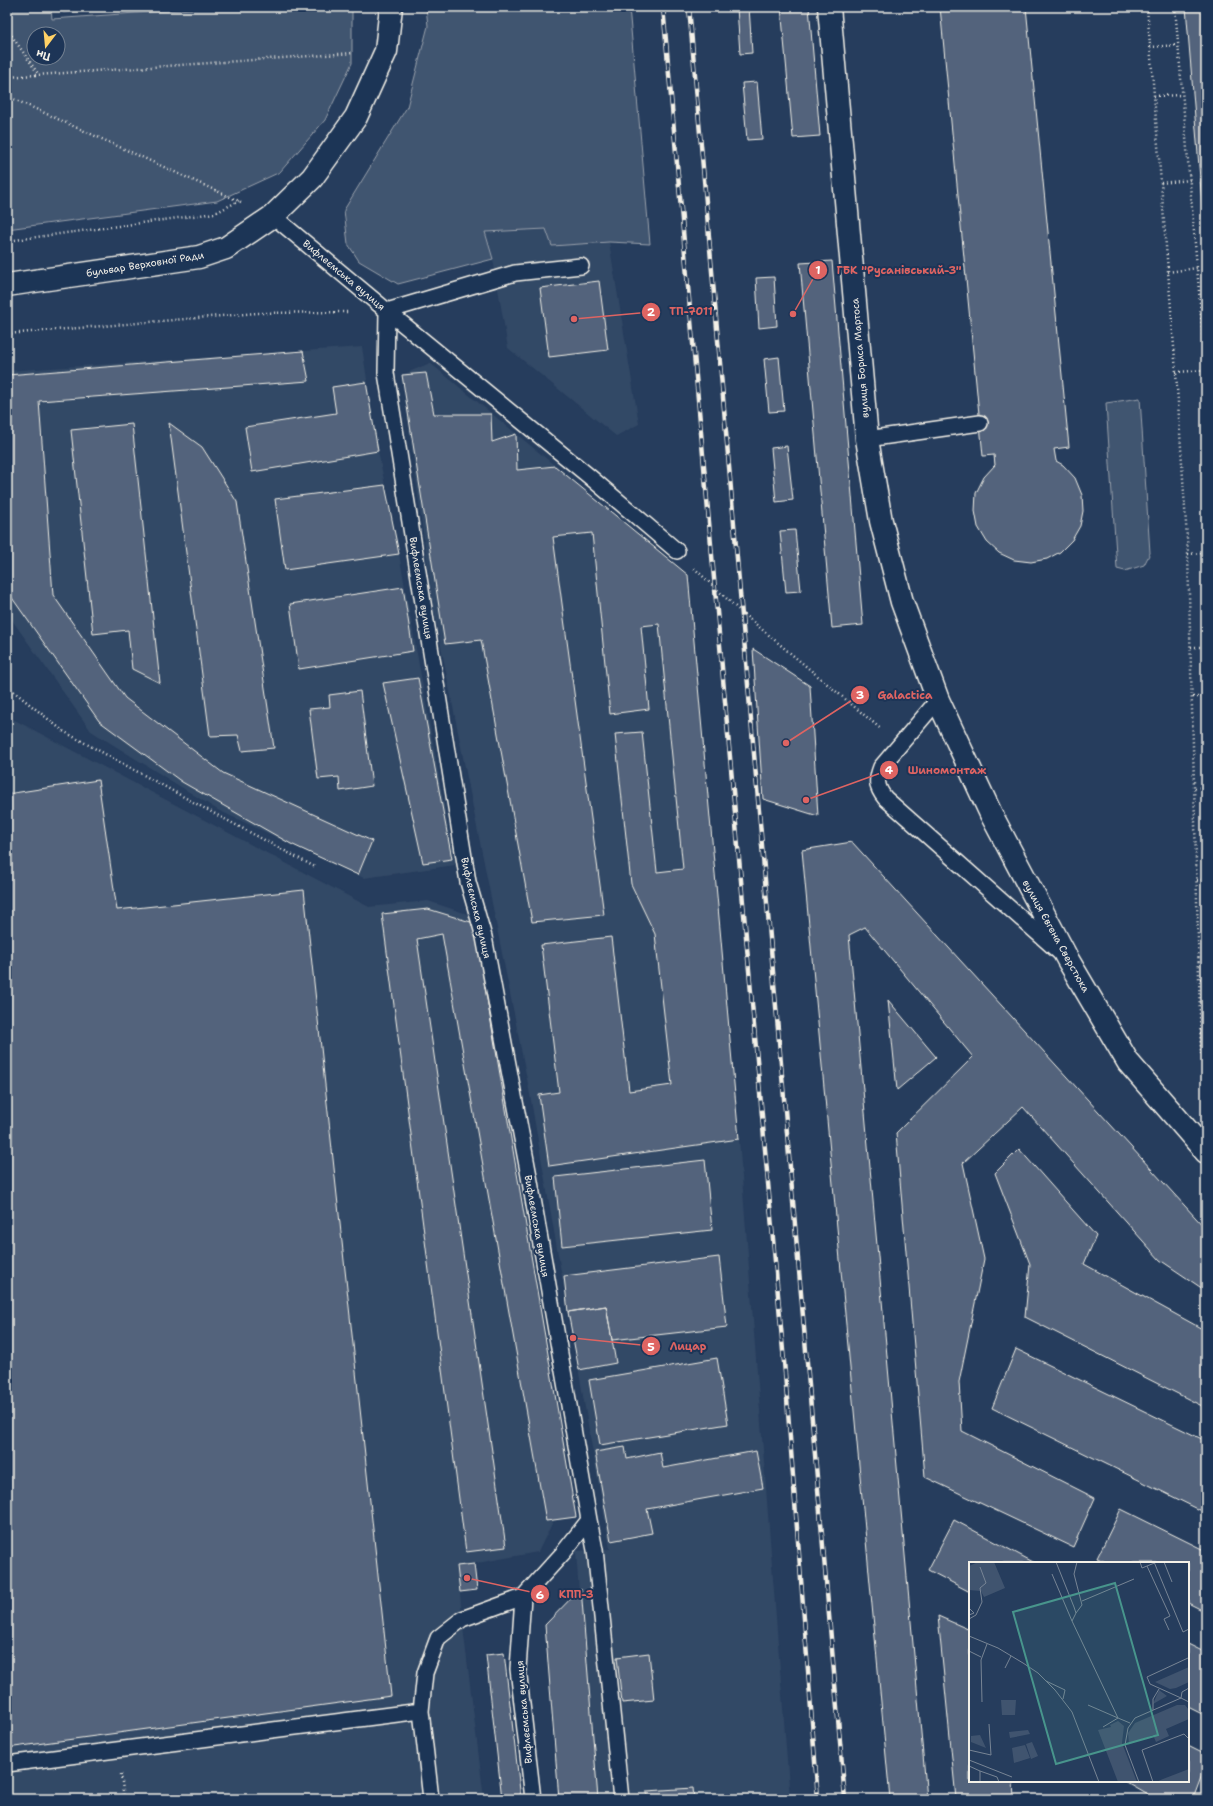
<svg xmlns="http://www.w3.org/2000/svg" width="1213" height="1806" font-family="'Shantell Sans',sans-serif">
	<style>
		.built { fill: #334966 }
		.green { fill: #40546f; stroke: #9aa2ac; fill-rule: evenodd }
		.building { fill: #52647b; stroke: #f4f1e8 }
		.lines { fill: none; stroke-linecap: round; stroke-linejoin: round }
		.lane-casing { stroke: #f4f1e8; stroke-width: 18 }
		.street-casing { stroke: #f4f1e8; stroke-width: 25 }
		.secondary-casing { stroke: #f4f1e8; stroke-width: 25 }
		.path { stroke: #f4f1e8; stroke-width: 2.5; stroke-dasharray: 1 3; stroke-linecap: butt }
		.lane { stroke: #1d3557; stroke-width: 15 }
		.street { stroke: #1d3557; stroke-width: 22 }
		.secondary { stroke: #1d3557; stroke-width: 22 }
		.rail-casing { stroke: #f4f1e8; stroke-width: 4.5 }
		.rail { stroke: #1d3557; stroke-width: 3; stroke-dasharray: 9; stroke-linecap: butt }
		.labels { text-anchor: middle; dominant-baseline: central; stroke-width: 4; stroke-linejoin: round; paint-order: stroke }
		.street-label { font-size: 10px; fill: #f4f1e8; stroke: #1d3557 }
		.inset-road { fill: none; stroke: #788595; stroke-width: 1 }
		.view { fill: #48958c; fill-opacity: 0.15; stroke: #48958c; stroke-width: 2 }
		.inset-edge { fill: none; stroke: #f4f1e8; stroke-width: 2 }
		.leader { fill: none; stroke: #df6462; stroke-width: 1.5 }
		.callout-dot { fill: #df6462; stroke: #1d3557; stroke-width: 1.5 }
		.mark-label { font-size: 12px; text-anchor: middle; font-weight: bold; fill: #fff }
		.callout-label { font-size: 11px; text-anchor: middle; font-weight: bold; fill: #df6462; stroke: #1d3557; stroke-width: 4; stroke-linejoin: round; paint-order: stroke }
	</style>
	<rect width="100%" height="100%" fill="#263d5d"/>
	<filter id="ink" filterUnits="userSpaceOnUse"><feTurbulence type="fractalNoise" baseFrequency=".025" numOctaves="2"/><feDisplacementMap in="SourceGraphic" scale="8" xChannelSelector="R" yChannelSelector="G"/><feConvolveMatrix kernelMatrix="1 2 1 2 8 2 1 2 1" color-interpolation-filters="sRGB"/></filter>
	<g filter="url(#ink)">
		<path class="built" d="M546 229 552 246 609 242 639 424 616 436 508 348 493 259 485 232Z
			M362 347 378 451 399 554 455 865 364 878 218 810 91 731 7 613V371Z
			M430 363 688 575 739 1139 790 1799H594L576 1551 610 1549 529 1089 433 606 402 375Z
			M7 716 369 907 428 901 470 915 567 1493 538 1552 466 1565 474 1564 477 1590 460 1592 462 1619 484 1799H7Z"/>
		<path class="green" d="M7 7H51L52 19 219 7H352V63L325 120 280 172 217 201 7 229ZM34 34H58V58H34Z
			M426 7H629L650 244 609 242 552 246 546 229 485 232 493 259 398 284 359 261 348 244 344 210 407 107 428 26Z
			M1140 398 1150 553 1144 565 1125 571 1117 569 1106 403Z"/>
		<path class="building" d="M62 7H126L63 12Z
			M737 7H749L752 53 740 54Z
			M781 7H809L820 136 793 138Z
			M940 7H1026L1069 447 1054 449 1056 461 1063 465 1075 478 1082 495 1083 511 1080 526 1072 540 1060 552 1047 559 1031 562 1014 560 999 553 987 542 978 527 975 511 976 493 984 477 995 465 994 455 983 456Z
			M1186 7H1206V249L1201 191Z
			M757 82 762 139 747 140 742 83Z
			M832 261 863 625 832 628 800 263Z
			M774 277 777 326 759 328 756 278Z
			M599 281 608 350 549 357 540 288Z
			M303 351 309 381 39 401 53 595 125 698 223 773 372 841 358 875 291 844 182 782 99 721 10 595 7 492V375Z
			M779 357 784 411 769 412 764 359Z
			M426 373 434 414H491L492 442 516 434 517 470 555 466 688 575 739 1139 549 1166 539 1095 559 1092 541 945 611 937 629 1091 672 1085 655 934 631 884 615 734 642 732 657 872 683 869 659 624 641 626 649 709 610 714 592 533 553 537 604 915 532 922 481 640 445 644 402 375Z
			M366 382 378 451 252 472 245 427 336 413 332 387Z
			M169 423 202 447 237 502 274 748 242 751 238 735 210 736Z
			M132 424 160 683 132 669 128 630 93 634 71 430Z
			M787 446 793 500 776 502 771 448Z
			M385 485 399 554 285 570 275 499Z
			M795 530 801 591 786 592 780 531Z
			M403 587 413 651 299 669 290 604Z
			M753 649 810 686 818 816 763 799Z
			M418 678 452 859 423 863 383 683Z
			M360 691 372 786 340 791 339 777 318 779 309 709 330 707 329 695Z
			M98 780 117 910 304 890 391 1696 7 1748V794Z
			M852 842 1206 1229V1291L1160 1260 1023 1107 963 1163 984 1259 959 1382 962 1431 1095 1498 1073 1547 925 1477 896 1133 973 1057 865 927 849 935 927 1799H890L802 850Z
			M428 909 474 923 576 1517 546 1521 442 934 417 939 506 1547 466 1552 382 914Z
			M888 1000 936 1057 897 1090Z
			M1019 1149 1096 1236 1084 1264 1206 1331V1408L1025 1317 1030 1264 995 1173Z
			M705 1160 712 1230 562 1246 555 1177Z
			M719 1257 727 1327 612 1340 606 1306 568 1312 564 1276Z
			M606 1306 616 1363 579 1370 568 1312Z
			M1016 1349 1206 1441V1513L992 1408Z
			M717 1358 728 1424 600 1445 589 1380Z
			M625 1447 627 1459 660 1452 663 1468 756 1451 763 1488 647 1509 652 1533 611 1541 595 1452Z
			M1121 1509 1206 1551V1612L1188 1603V1563H1108L1097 1558Z
			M954 1520 1035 1563H970V1592L928 1570Z
			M474 1564 477 1590 460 1592 457 1566Z
			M581 1588 598 1799H559L545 1625Z
			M938 1616 970 1630V1781H1013L1014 1799H956Z
			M1188 1644 1206 1653V1716L1188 1707Z
			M504 1653 521 1799H502L486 1655Z
			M649 1653 654 1700 622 1703 617 1657Z
			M1188 1745 1206 1754V1764L1193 1799H1155L1124 1781H1188Z
			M693 1788 694 1799H647V1791Z"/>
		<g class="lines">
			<defs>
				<path id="lane" d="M273 216 387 311 386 373 468 882 484 937 529 1176 589 1520 563 1553 523 1597 518 1669 533 1799
					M387 311 590 477 677 551
					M387 311 515 273 581 266
					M867 439 980 423
					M938 700 881 767C876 780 876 787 885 798L1059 952
					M589 1520 595 1550 621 1799
					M7 1764 421 1711
					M431 1799 421 1711 425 1673 438 1638 462 1619 523 1597"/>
				<path id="street" d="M7 285 199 257 226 248 273 216 312 178 356 117 386 51 391 7"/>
				<path id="secondary" d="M829 7 867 439 881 521 902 602 938 700 991 814 1068 960 1128 1062 1206 1152"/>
			</defs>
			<use href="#lane" class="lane-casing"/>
			<use href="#street" class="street-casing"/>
			<use href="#secondary" class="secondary-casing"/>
			<path class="path" d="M1147 7 1176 372 1188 554 1201 1054
				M1175 7 1206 374
				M7 29 39 75
				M1150 47 1178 45
				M7 77 354 53
				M7 96 241 202
				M1154 96 1182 95
				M1161 183 1190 180
				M7 241 215 213 239 201
				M1168 272 1197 268
				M7 334 257 313 348 312
				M1176 372 1206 370
				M1188 554 1206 553
				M694 568 740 611 881 729
				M1191 647H1206
				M7 686 63 731 204 808 315 867
				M1193 697H1206
				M1195 788 1206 787
				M1197 880H1206
				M1200 979H1206
				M121 1774 124 1799"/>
			<use href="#lane" class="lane"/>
			<use href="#street" class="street"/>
			<use href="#secondary" class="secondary"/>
			<defs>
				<path id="rail" d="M663 7 785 1373 818 1799
					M689 7 845 1799"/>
			</defs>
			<use href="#rail" class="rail-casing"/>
			<use href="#rail" class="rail"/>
		</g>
	</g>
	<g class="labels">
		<g class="street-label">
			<text transform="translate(145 264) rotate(-9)">бульвар Верховної Ради</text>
			<text transform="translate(344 275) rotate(40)">Вифлеємська вулиця</text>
			<text transform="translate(860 358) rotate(-95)">вулиця Бориса Мартоса</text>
			<text transform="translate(421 588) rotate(81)">Вифлеємська вулиця</text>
			<text transform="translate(476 908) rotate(77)">Вифлеємська вулиця</text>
			<text transform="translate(1056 936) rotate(61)">вулиця Євгена Сверстюка</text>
			<text transform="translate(537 1226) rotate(80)">Вифлеємська вулиця</text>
			<text transform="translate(524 1712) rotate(-95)">Вифлеємська вулиця</text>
		</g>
	</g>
	<g transform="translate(969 1562)">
		<rect width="220" height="220" fill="#263d5d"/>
		<path d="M9 0H25L36 26 15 35 12 29 0 28V4ZM220 105V120L207 126 201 127 186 120ZM190 128 198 134 184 142ZM32 138H47L46 153H33ZM208 143H216L220 148V157L197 167 200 174 187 180 184 173 160 182 159 171 166 161ZM149 159 155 164 153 181 168 220H149L129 168 142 165 141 163ZM59 168 61 172 41 176 40 170ZM11 173 17 186 2 180V174ZM63 180 69 194 62 197 57 182ZM56 183 61 196 45 201 43 186ZM220 207V220H187L194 217Z" fill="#40546f"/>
		<path class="inset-road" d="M87 0 105 45 107 51 103 59 149 156 161 161M171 0 173 6 188 0M185 0 214 70 220 67M195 0 203 20M178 4 201 54 195 57 200 68M83 12 103 59M113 39 165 17M0 46 5 51 0 53M107 51 113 43 105 12 108 0M0 57 7 53 13 40 11 26 17 21 11 5M0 74 29 86 54 101 69 111 86 128 103 150 130 220M0 89 12 95M36 106 42 94M77 119 96 128 94 137M220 126 213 130 212 136 220 140M212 136 181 122 178 115 219 96M13 140 12 98 18 82M119 143 149 156M184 148V137L190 127M134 165 149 156M0 188 22 193 20 162M0 198 43 215M0 200V204L11 209M11 220V209L28 215 30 220M170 220 156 183 159 166 166 156 212 136M184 220 173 188 215 172 220 177"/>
		<path class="view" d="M146 21 189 173 87 202 44 50Z"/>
		<rect width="220" height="220" class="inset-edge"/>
	</g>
	<path class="leader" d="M793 314L818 270M574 319L651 312M786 743L860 695M806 800L889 770M573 1338L651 1346M467 1578L540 1594"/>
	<g class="callout-dot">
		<circle cx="793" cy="314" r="4"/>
		<circle cx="574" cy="319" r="4"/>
		<circle cx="786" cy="743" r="4"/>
		<circle cx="806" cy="800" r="4"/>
		<circle cx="573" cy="1338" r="4"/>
		<circle cx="467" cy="1578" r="4"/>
		<circle cx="818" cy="270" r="10"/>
		<circle cx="651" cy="312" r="10"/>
		<circle cx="860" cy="695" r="10"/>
		<circle cx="889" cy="770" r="10"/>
		<circle cx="651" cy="1346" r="10"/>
		<circle cx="540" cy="1594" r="10"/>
	</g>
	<g class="mark-label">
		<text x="818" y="274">1</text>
		<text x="651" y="316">2</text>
		<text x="860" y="699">3</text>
		<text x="889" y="774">4</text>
		<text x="651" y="1351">5</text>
		<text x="540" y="1599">6</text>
	</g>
	<g class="callout-label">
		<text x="899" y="274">ГБК "Русанівський-3"</text>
		<text x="691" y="315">ТП-7011</text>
		<text x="905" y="699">Galactica</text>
		<text x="947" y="774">Шиномонтаж</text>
		<text x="688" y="1350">Лицар</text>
		<text x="576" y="1598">КПП-3</text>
	</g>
	<rect width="1213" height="1806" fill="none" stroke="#1d3557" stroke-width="24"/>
	<rect x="12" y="12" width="1189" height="1782" fill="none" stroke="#f4f1e8" stroke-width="1.5" filter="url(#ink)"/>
	<g transform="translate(46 46) rotate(196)"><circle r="19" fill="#1d3557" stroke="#738091"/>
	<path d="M0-3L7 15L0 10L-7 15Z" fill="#ffd166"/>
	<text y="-6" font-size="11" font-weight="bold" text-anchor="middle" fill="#f4f1e8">Пн</text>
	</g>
</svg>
